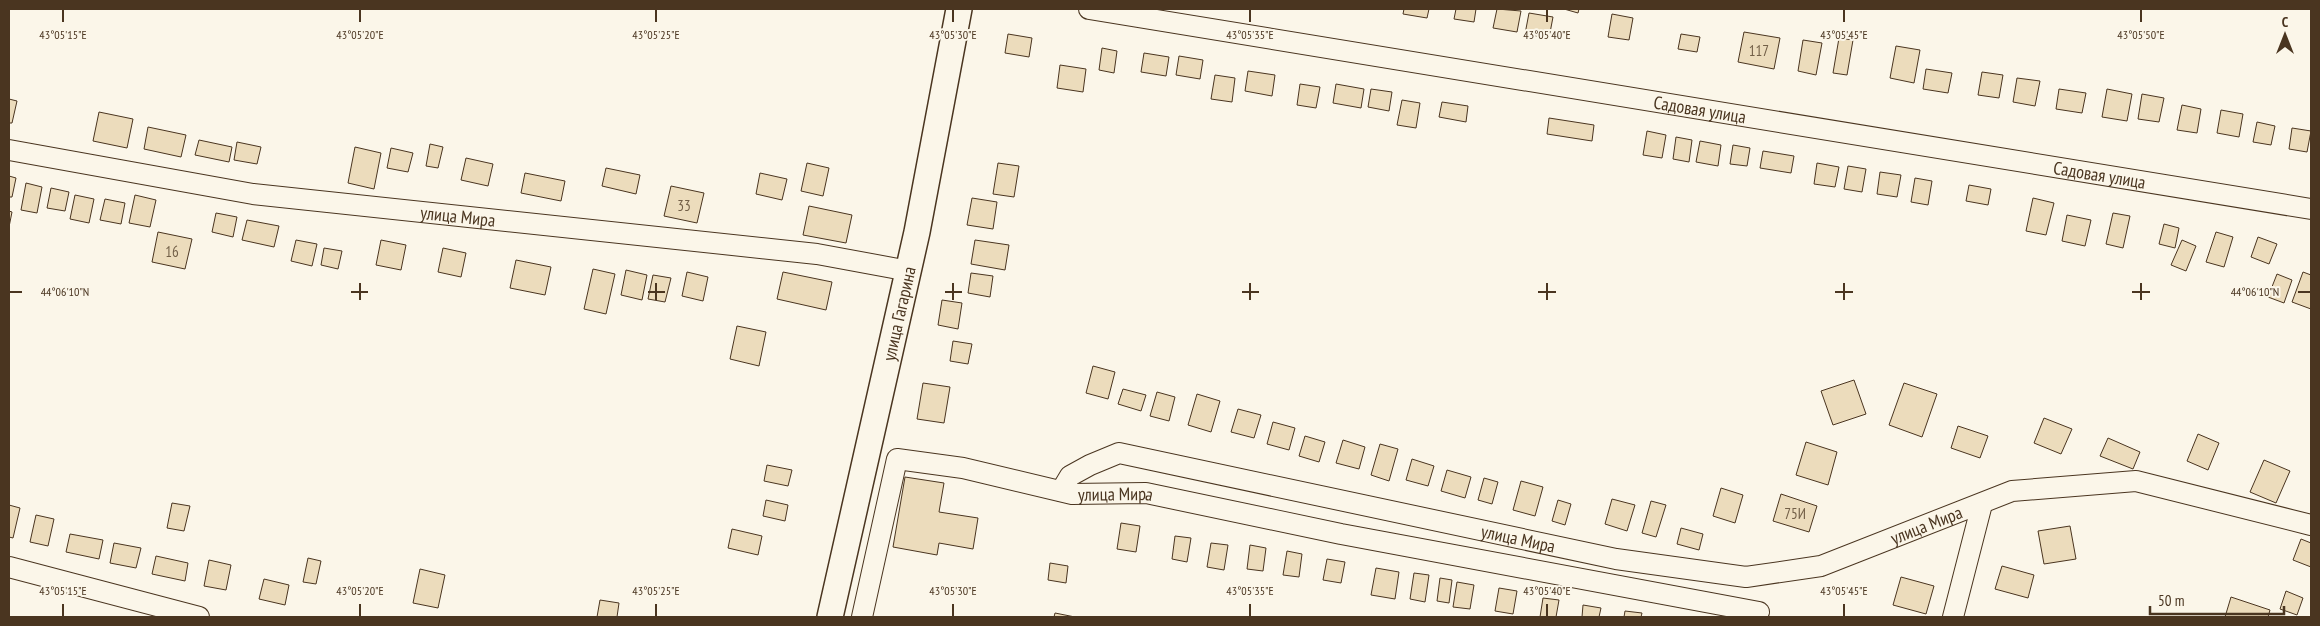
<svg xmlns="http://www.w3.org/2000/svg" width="2320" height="626" font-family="'PT Sans Narrow',sans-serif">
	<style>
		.building { fill: #ecdcbc; stroke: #4a3520 }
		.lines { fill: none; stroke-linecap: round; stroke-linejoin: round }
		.minor-casing { stroke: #4a3520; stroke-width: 22 }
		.major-casing { stroke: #4a3520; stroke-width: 28 }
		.minor { stroke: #fbf6e9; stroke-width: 20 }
		.major { stroke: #fbf6e9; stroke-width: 25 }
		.ticks { fill: none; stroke: #4a3520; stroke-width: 2 }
		.labels { text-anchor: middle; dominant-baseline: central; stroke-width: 4; stroke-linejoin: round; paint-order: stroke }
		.number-label { font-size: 15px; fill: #725f47 }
		.street-label { font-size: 18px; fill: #4a3520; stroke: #fbf6e9 }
		.ticks-label { font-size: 12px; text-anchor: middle; fill: #4a3520; stroke: #fbf6e9; stroke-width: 4; stroke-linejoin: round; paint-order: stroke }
	</style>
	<rect width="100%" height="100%" fill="#fbf6e9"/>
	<path class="building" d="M1404 9H1429L1427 18 1403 14Z
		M1456 9H1476L1474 22 1454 19Z
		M1497 9 1521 11 1517 32 1493 28Z
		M1564 9H1579L1578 13Z
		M1529 13 1553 17 1549 38 1525 34Z
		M1612 14 1633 18 1629 40 1608 37Z
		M1744 32 1780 38 1774 69 1738 62Z
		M1008 34 1032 38 1029 57 1005 53Z
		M1681 34 1700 37 1697 52 1678 49Z
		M1839 38 1853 40 1847 75 1833 73Z
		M1803 40 1822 43 1816 75 1798 71Z
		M1896 46 1920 50 1914 83 1890 78Z
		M1102 48 1117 51 1114 73 1099 70Z
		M1144 53 1169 57 1166 76 1141 72Z
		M1179 56 1203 60 1200 79 1176 75Z
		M1060 65 1086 69 1083 92 1057 88Z
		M1926 69 1952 73 1948 93 1923 89Z
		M1248 71 1275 75 1272 96 1245 91Z
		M1982 72 2003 75 1999 98 1978 95Z
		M1215 75 1235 78 1232 102 1211 99Z
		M2017 78 2040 81 2035 106 2013 102Z
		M1300 84 1320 87 1316 108 1297 105Z
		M1336 84 1364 89 1361 108 1333 103Z
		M1371 89 1392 92 1389 111 1368 107Z
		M2059 89 2086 93 2082 113 2056 109Z
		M2107 89 2132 94 2127 121 2102 117Z
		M2142 94 2164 98 2159 122 2138 119Z
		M9 99 17 101 12 123H9Z
		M1402 100 1420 103 1416 128 1397 125Z
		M1442 102 1468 106 1466 122 1439 117Z
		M2182 105 2201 109 2197 133 2177 130Z
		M2221 110 2243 114 2239 137 2217 133Z
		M99 112 133 119 127 148 93 141Z
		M1549 118 1594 125 1592 141 1547 134Z
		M2257 122 2275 126 2271 145 2253 142Z
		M148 127 186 135 181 157 144 149Z
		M2292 128 2311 131 2307 152 2289 149Z
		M1647 131 1666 135 1662 158 1643 155Z
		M1676 137 1692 140 1689 162 1673 159Z
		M199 140 232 147 229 162 195 155Z
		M1700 141 1721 145 1718 166 1696 162Z
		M237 142 261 147 257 164 234 160Z
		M430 144 443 147 438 168 426 166Z
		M1733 145 1750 148 1747 166 1730 164Z
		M355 147 381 153 374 189 348 183Z
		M391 148 413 153 408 172 387 168Z
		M1763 151 1794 156 1791 173 1760 168Z
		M466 158 493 164 488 186 461 180Z
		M807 163 829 168 823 196 801 191Z
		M998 163 1019 166 1014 197 993 194Z
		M1817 163 1839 167 1835 187 1814 184Z
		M1848 166 1866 169 1862 192 1844 189Z
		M606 168 640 175 636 194 602 186Z
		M1880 172 1901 175 1897 197 1877 194Z
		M525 173 565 181 561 201 521 193Z
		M760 173 787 179 782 200 756 194Z
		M9 176 16 178 12 197H9Z
		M1915 178 1932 181 1928 205 1911 202Z
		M26 183 42 187 37 213 21 210Z
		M1969 185 1991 189 1988 205 1966 201Z
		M671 186 704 193 697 223 664 216Z
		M51 188 69 192 65 211 47 208Z
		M75 195 94 199 89 223 70 219Z
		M135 195 156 200 150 227 129 223Z
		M972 198 997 202 993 229 967 225Z
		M2033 198 2054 203 2046 235 2026 231Z
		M105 199 125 203 121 224 100 220Z
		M809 206 852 215 846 243 803 235Z
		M9 211 12 212 9 227Z
		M216 213 237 217 233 237 212 232Z
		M2113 213 2130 216 2123 248 2106 244Z
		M2067 215 2091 220 2085 246 2062 241Z
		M247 220 279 226 274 247 242 240Z
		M2164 224 2179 228 2175 248 2159 244Z
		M158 232 192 239 185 269 152 262Z
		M2216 232 2233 237 2224 267 2206 262Z
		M2258 237 2277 244 2269 264 2251 257Z
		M296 240 317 244 312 266 291 261Z
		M381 240 406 245 401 270 376 265Z
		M975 240 1009 245 1005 270 971 264Z
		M2182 240 2196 246 2186 271 2171 265Z
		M324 248 342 251 338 269 321 265Z
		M443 248 466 253 461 277 438 272Z
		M516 260 551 267 545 295 510 288Z
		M593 269 615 274 606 314 584 309Z
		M626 270 647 275 642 300 621 295Z
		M687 272 708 277 703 301 682 296Z
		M783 272 832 282 826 310 777 299Z
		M2303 272 2311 275V309L2292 302Z
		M971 273 993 276 990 297 968 293Z
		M2277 274 2292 280 2284 303 2268 297Z
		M653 275 671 278 665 302 648 299Z
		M942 300 962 303 958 329 938 325Z
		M737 326 766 332 759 366 730 359Z
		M953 341 972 344 968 364 950 361Z
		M1093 366 1115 372 1108 399 1086 393Z
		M1854 380 1866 414 1833 425 1821 391Z
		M923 383 950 387 944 423 917 419Z
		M1904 383 1937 394 1922 437 1889 425Z
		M1123 389 1146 395 1141 411 1118 404Z
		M1157 392 1175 397 1169 421 1150 416Z
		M1197 394 1220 401 1211 432 1188 425Z
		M1238 409 1261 415 1254 438 1231 432Z
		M2044 418 2072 429 2061 454 2034 443Z
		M1273 422 1295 428 1289 450 1267 444Z
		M1958 426 1988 436 1980 458 1951 448Z
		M2198 434 2219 443 2208 470 2187 461Z
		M1305 436 1325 442 1319 462 1299 456Z
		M2108 438 2140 452 2133 469 2100 456Z
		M1343 440 1365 447 1359 469 1336 463Z
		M1806 442 1837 452 1828 485 1796 475Z
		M1380 444 1398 449 1389 481 1371 475Z
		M1412 459 1434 466 1428 486 1406 480Z
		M2264 460 2290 471 2276 503 2250 492Z
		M767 465 792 470 788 486 764 481Z
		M1447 470 1471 477 1465 498 1441 491Z
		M905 477 944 483 939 512 978 518 973 549 939 543 937 555 893 547Z
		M1484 478 1498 482 1492 504 1478 500Z
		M1521 481 1543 487 1535 516 1513 510Z
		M1721 488 1743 495 1735 523 1713 516Z
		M1781 494 1817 506 1809 532 1773 521Z
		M1612 499 1635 505 1627 531 1605 524Z
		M766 500 788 505 785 521 763 516Z
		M1558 500 1571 504 1565 525 1552 521Z
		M1651 501 1666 505 1656 537 1642 533Z
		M172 503 190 506 184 531 167 528Z
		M9 505 20 508 13 538 9 537Z
		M36 515 54 519 48 546 30 542Z
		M1121 523 1140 526 1136 552 1117 549Z
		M2070 526 2076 559 2044 564 2038 531Z
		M1681 528 1703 534 1699 550 1677 544Z
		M732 529 762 536 758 555 728 548Z
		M70 534 103 540 99 559 66 552Z
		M1175 536 1191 538 1187 562 1172 559Z
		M2301 539 2311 543V567L2293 560Z
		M114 543 141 548 136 568 110 563Z
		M1211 543 1228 545 1224 570 1207 567Z
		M1250 545 1266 548 1263 571 1247 569Z
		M1287 551 1302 554 1299 577 1283 575Z
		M156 556 188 563 185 581 152 574Z
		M308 558 321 561 316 584 303 582Z
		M1327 559 1345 562 1341 583 1323 580Z
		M209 560 231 565 226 590 204 586Z
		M1050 563 1068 566 1066 583 1048 580Z
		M2002 566 2034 575 2028 598 1995 589Z
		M1376 568 1399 572 1395 599 1371 595Z
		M420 569 445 575 438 608 413 603Z
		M1414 573 1429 575 1425 602 1410 599Z
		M1901 577 1934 586 1926 614 1893 605Z
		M1440 578 1452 580 1449 603 1437 601Z
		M264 579 289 585 285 605 259 599Z
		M1457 582 1474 585 1470 609 1453 607Z
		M1499 588 1517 591 1513 614 1495 611Z
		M2286 591 2303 598 2297 615 2280 609Z
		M2231 597 2270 610 2268 617H2225Z
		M1543 598 1559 600 1556 617H1540Z
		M600 600 619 603 617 617H597Z
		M1583 605 1601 608 1599 617H1582Z
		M1625 611 1642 613 1641 617H1624Z
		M1055 613 1075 617H1054Z"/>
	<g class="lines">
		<defs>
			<g id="minor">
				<path id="s1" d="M1089 9 2311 209"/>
				<path id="s2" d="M9 150 253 194 817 254 909 271"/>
				<path id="s3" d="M1061 491 1070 476 1090 465 1119 453 1616 559 1746 577 1821 566 2012 491 2136 481 2311 525"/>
				<path d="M9 567 199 617"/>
				<path id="s4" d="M862 617 897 459 963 468 1072 494 1146 493 1341 534 1759 612"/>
				<path d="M1953 617 1982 504"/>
			</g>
			<g id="major">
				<path id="s5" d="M830 617 917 232 959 9"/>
			</g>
		</defs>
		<use href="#minor" class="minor-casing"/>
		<use href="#major" class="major-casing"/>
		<use href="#minor" class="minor"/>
		<use href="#major" class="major"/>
	</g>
	<path class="ticks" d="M63 10V22M360 10V22M656 10V22M953 10V22M1250 10V22M1547 10V22M1844 10V22M2141 10V22M360 283V300M656 283V300M953 283V300M1250 283V300M1547 283V300M1844 283V300M2141 283V300M10 292H22M351 292H368M648 292H665M945 292H962M1242 292H1259M1538 292H1556M1835 292H1853M2132 292H2150M2298 292H2310M63 604V616M360 604V616M656 604V616M953 604V616M1250 604V616M1547 604V616M1844 604V616"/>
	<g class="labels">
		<g class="number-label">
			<text x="1759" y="50">117</text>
			<text x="684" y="205">33</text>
			<text x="172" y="251">16</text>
			<text x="1795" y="513">75И</text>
		</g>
		<g class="street-label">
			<text stroke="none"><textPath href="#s1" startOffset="619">Садовая улица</textPath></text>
			<text stroke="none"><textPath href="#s1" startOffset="1024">Садовая улица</textPath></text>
			<text stroke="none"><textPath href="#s2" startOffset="454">улица Мира</textPath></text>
			<text stroke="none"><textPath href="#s5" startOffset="311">улица Гагарина</textPath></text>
			<text stroke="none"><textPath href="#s4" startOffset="384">улица Мира</textPath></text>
			<text stroke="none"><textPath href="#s3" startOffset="900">улица Мира</textPath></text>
			<text stroke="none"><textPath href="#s3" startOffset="480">улица Мира</textPath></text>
		</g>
	</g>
	<g class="ticks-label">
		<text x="63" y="39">43°05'15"E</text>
		<text x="360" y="39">43°05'20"E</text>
		<text x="656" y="39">43°05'25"E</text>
		<text x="953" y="39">43°05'30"E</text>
		<text x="1250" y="39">43°05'35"E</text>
		<text x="1547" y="39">43°05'40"E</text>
		<text x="1844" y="39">43°05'45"E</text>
		<text x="2141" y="39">43°05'50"E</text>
		<text x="65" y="296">44°06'10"N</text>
		<text x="2255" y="296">44°06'10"N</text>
		<text x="63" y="595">43°05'15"E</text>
		<text x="360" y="595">43°05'20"E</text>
		<text x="656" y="595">43°05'25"E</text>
		<text x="953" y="595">43°05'30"E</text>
		<text x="1250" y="595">43°05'35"E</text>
		<text x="1547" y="595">43°05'40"E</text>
		<text x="1844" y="595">43°05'45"E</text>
	</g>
	<rect width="2320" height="626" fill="none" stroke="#4a3520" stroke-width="20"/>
	<g transform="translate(2285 35)" stroke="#fbf6e9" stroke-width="4" paint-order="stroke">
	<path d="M0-4L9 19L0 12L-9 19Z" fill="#4a3520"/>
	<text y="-8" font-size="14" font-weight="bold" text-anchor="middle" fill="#4a3520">С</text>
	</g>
	<path d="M2150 606v8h134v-8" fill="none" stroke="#4a3520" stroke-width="2.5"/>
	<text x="2158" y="606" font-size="15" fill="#4a3520" stroke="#fbf6e9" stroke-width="4" paint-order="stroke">50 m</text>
</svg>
